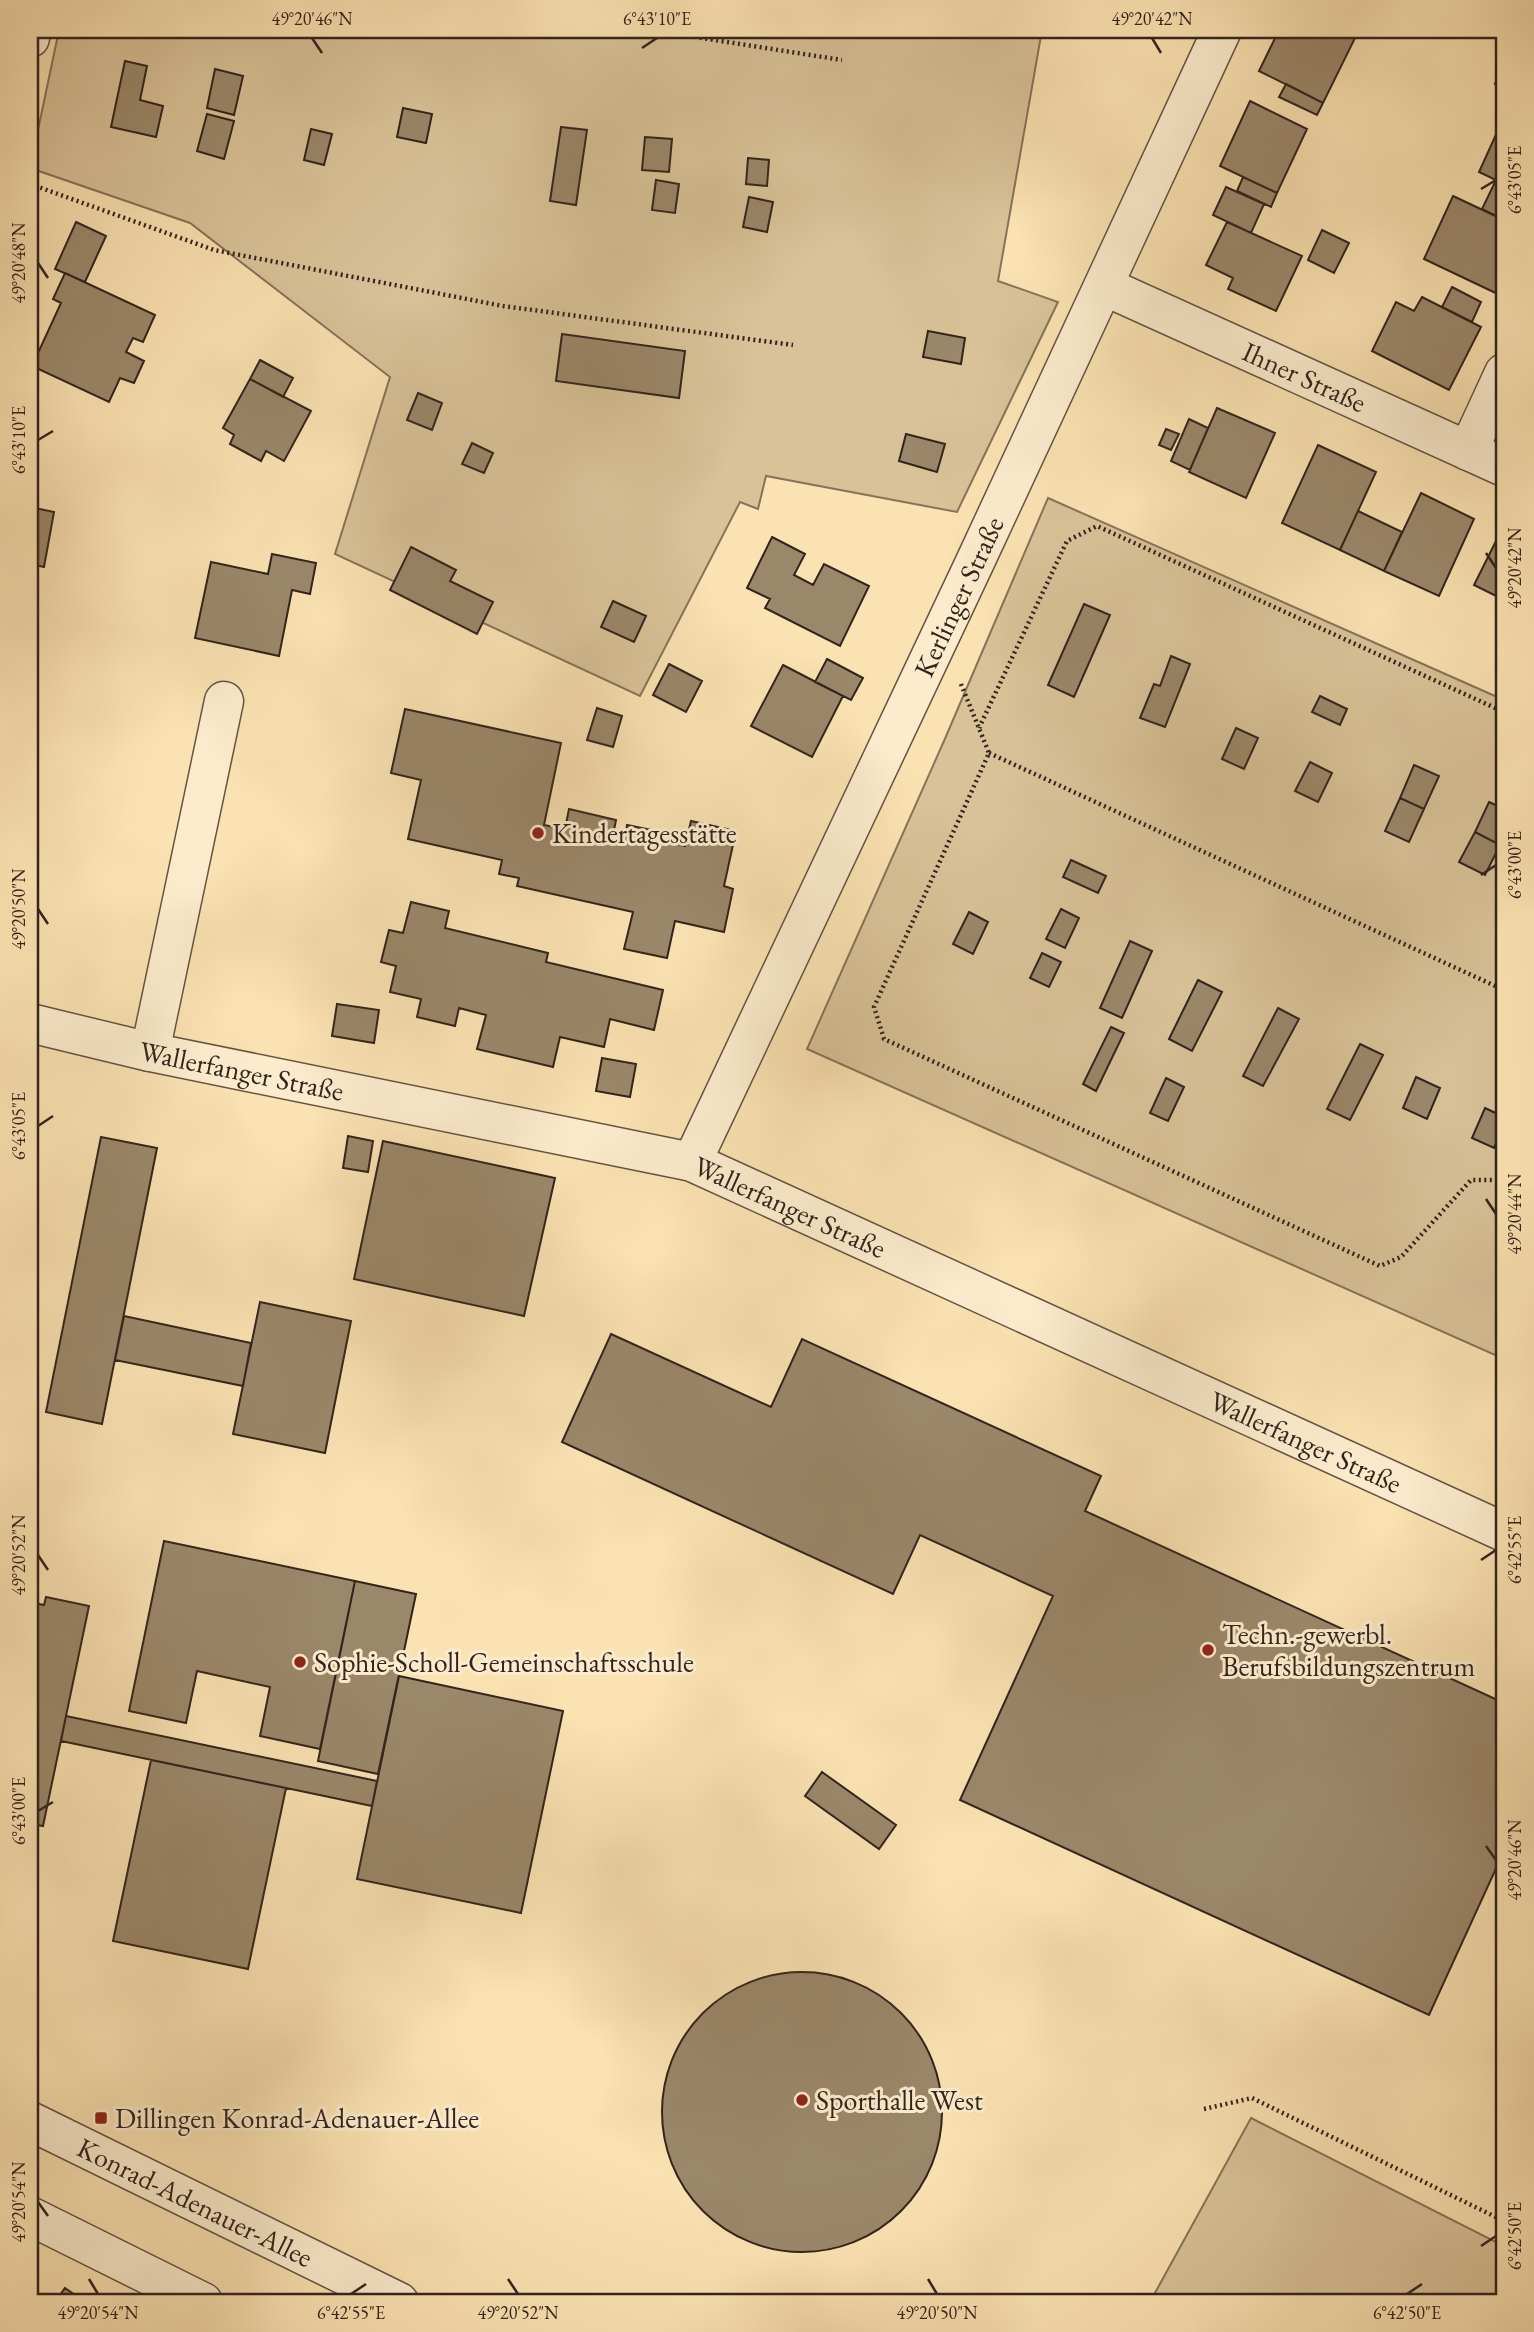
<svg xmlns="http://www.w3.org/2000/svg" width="1534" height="2332" font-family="'EB Garamond',serif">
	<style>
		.green { fill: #d9c298; stroke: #86735a; stroke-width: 2 }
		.building { fill: #9b876a; stroke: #32241c; stroke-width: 2 }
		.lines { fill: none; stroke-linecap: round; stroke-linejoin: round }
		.minor-casing { stroke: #645442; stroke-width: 41 }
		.path { stroke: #32241c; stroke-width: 4.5; stroke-dasharray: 2 3.5; stroke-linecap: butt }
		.minor { stroke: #fceccd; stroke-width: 38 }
		.ticks { fill: none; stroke: #32241c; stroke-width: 2.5 }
		.poi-dot { fill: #8f2418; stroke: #fceccd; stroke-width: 2.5 }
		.labels { text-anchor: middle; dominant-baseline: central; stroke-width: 6; stroke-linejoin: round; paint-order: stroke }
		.street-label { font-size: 28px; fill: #32241c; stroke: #fceccd }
		.poi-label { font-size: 28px; fill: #32241c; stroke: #fceccd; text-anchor: start }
		.neatline { fill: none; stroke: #32241c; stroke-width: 2.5 }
		.ticks-label { font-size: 18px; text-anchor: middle; fill: #32241c }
	</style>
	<rect width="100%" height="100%" fill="#fbe2b2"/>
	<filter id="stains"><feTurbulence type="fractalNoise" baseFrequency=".00286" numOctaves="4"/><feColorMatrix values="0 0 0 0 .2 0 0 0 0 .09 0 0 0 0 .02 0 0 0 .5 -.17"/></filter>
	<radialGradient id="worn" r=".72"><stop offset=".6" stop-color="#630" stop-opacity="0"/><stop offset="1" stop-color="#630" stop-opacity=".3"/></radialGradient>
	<path class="green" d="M59 30H1042L998 281 1058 302 957 512 766 476 758 509 740 502 640 696 335 554 390 377 190 223 30 168Z
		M1048 498 1504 700V1359L807 1049 944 741Z
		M1251 2118 1504 2246V2302H1150Z"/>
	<path class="building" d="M1279 30H1338L1355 38 1323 103 1259 71Z
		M125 61 147 66 140 100 163 106 156 137 111 127Z
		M1504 62V88L1495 84Z
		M215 69 243 76 234 115 207 108Z
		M1286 84 1323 103 1317 115 1279 97Z
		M1250 101 1307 129 1277 193 1220 166Z
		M403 108 432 114 426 143 397 137Z
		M207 114 234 121 224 159 197 151Z
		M1504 117V184L1479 172Z
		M561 127 587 130 576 205 550 201Z
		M311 129 332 134 324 165 304 160Z
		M645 137 672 139 669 172 642 170Z
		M748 158 769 160 767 186 746 184Z
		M1243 177 1277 193 1271 207 1237 191Z
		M656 180 679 184 675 213 652 210Z
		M1496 180 1504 184V220L1482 209Z
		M1226 187 1264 204 1251 233 1213 215Z
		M1453 196 1504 220V290L1502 296 1424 259Z
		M749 197 773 202 767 232 743 227Z
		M76 222 106 236 85 282 55 269Z
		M1227 222 1302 256 1276 311 1228 289 1233 278 1206 265Z
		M1322 230 1349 243 1334 273 1308 260Z
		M65 273 155 315 143 342 133 338 126 352 144 361 134 383 120 378 109 402 32 366 61 303 53 299Z
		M1452 287 1481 302 1472 322 1442 307Z
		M1422 297 1481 327 1449 390 1372 351 1396 302 1414 311Z
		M928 331 965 338 961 364 923 357Z
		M562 334 685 351 679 398 556 381Z
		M260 360 293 378 283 397 250 379Z
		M250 379 311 411 284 461 266 451 261 461 230 444 234 435 223 428Z
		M418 393 442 403 432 430 407 420Z
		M1217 408 1275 433 1246 498 1189 472Z
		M1189 419 1208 428 1190 470 1171 461Z
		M1166 429 1179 434 1171 450 1159 445Z
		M906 434 945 444 937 472 899 461Z
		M472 443 493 453 484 473 462 464Z
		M1318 445 1376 472 1340 550 1282 523Z
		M1421 493 1474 519 1439 596 1384 571Z
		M30 507 54 512 44 567 30 564Z
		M1358 511 1402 532 1384 571 1340 550Z
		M1501 531 1504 532V600L1474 585Z
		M772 537 805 554 794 575 813 585 824 564 869 586 840 646 765 608 770 599 747 588Z
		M411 547 456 570 450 581 493 602 477 634 390 590Z
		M272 554 316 563 310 594 292 590 279 656 195 638 211 562 268 574Z
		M613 601 646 616 634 642 601 627Z
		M1084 604 1110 615 1074 697 1048 685Z
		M1171 656 1190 664 1165 727 1140 718 1154 684 1160 686Z
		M827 659 863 678 851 700 815 682Z
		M669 664 702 681 686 712 653 695Z
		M783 665 843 696 812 757 751 726Z
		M1320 696 1347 709 1340 725 1312 712Z
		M597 708 622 716 613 747 587 740Z
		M405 709 561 743 544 825 565 829 569 809 616 820 614 830 626 833 627 825 671 834 670 842 685 846 691 821 736 831 724 886 733 889 724 932 675 921 667 958 624 949 633 912 517 886 519 878 499 874 502 860 408 839 421 780 391 773Z
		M1236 728 1258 738 1244 769 1222 759Z
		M1310 762 1332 773 1318 802 1295 791Z
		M1414 765 1439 776 1424 809 1400 798Z
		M1400 798 1424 809 1409 842 1385 831Z
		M1489 802 1504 809V836L1500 845 1475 832Z
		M1475 832 1500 845 1485 875 1459 862Z
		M1071 860 1106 876 1098 893 1063 877Z
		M411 902 449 911 445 928 548 953 546 962 663 990 654 1030 610 1019 604 1047 560 1037 553 1067 477 1049 486 1015 459 1008 455 1026 417 1017 421 999 390 992 396 966 381 962 389 930 403 933Z
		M1061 909 1079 918 1065 948 1046 939Z
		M969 912 988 922 973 954 953 944Z
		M1130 941 1152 951 1122 1018 1100 1008Z
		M1042 953 1061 962 1049 987 1030 978Z
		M1198 980 1222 992 1192 1051 1169 1039Z
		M337 1004 379 1010 374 1043 332 1036Z
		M1278 1008 1299 1019 1263 1086 1243 1076Z
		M1111 1027 1124 1033 1096 1091 1083 1084Z
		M1360 1044 1383 1055 1350 1120 1327 1109Z
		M602 1058 636 1064 630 1097 596 1091Z
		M1416 1077 1440 1088 1427 1119 1403 1108Z
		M1166 1078 1184 1087 1168 1121 1150 1113Z
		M1485 1108 1504 1117V1125L1494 1148 1472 1138Z
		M348 1136 373 1141 368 1172 343 1168Z
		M101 1137 157 1148 102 1424 46 1412Z
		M383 1141 555 1178 524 1316 354 1279Z
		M260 1302 351 1321 325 1453 233 1434Z
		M124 1316 251 1343 243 1386 115 1360Z
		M611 1334 771 1407 802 1339 1101 1476 1085 1511 1504 1703V1851L1429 2015 960 1800 1053 1596 920 1535 893 1594 562 1442Z
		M164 1541 355 1581 320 1749 260 1736 270 1687 197 1671 186 1723 129 1711Z
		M355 1581 416 1594 378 1774 318 1761Z
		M46 1597 89 1606 43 1826 30 1824V1602L44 1605Z
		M399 1676 563 1711 521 1913 357 1879Z
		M66 1716 377 1781 372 1806 61 1741Z
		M151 1760 286 1788 248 1969 113 1941Z
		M822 1772 896 1825 879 1849 805 1796Z
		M662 2112a140 140 0 1 1 280 0a140 140 0 1 1-280 0Z
		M65 2288 84 2301 105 2297V2302H55Z"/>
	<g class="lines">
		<defs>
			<g id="minor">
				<path d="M30 38 31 30"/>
				<path id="s1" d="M1104 286 1504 467"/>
				<path d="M1468 451 1504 373"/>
				<path id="s2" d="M30 1023 150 1052 692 1162 1504 1532"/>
				<path d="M150 1052 224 701"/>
				<path id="s3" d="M692 1162 975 562 1222 30"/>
				<path id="s4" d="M30 2121 399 2302"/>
				<path d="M30 2216 203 2302"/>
			</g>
		</defs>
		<use href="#minor" class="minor-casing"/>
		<path class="path" d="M651 30 842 60
			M30 184 214 250 503 306 793 345
			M961 684 989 753 874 1007 884 1039 1380 1266 1401 1257 1471 1180H1504
			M979 728 1067 541 1097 526 1504 712
			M989 753 1504 990
			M1204 2109 1252 2098 1504 2221"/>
		<use href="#minor" class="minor"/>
	</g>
	<path class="ticks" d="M312 38 322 53M1152 38 1161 53M642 48 657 38M1481 189 1496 180M38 263 48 278M38 440 53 431M1486 553 1496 568M1481 875 1496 865M38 909 48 924M38 1126 53 1116M1486 1199 1496 1214M38 1555 48 1570M1481 1560 1496 1550M38 1811 53 1802M1486 1846 1496 1860M38 2202 48 2216M1481 2246 1496 2236M89 2279 98 2294M508 2279 518 2294M928 2279 937 2294M351 2294 366 2284M1407 2294 1422 2284"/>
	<g class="poi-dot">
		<circle cx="538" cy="833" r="7"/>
		<circle cx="1208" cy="1650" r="7"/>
		<circle cx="300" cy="1662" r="7"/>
		<circle cx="802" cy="2100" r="7"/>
		<rect x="94" y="2111" width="14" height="14" rx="3.5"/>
	</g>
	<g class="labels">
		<g class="street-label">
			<text stroke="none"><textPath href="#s1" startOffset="220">Ihner Straße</textPath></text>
			<text stroke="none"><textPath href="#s3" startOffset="625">Kerlinger Straße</textPath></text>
			<text stroke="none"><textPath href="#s2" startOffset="217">Wallerfanger Straße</textPath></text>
			<text stroke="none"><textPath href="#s2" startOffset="784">Wallerfanger Straße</textPath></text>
			<text stroke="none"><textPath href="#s2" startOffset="1351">Wallerfanger Straße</textPath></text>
			<text stroke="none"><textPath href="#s4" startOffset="184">Konrad-Adenauer-Allee</textPath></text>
		</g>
		<g class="poi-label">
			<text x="552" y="833">Kindertagesstätte</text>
			<text x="1222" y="1634">Techn.-gewerbl.<tspan x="1222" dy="32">Berufsbildungszentrum</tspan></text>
			<text x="314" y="1662">Sophie-Scholl-Gemeinschaftsschule</text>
			<text x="816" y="2100">Sporthalle West</text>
			<text x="115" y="2118">Dillingen Konrad-Adenauer-Allee</text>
		</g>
	</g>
	<rect width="1534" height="2332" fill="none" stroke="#fbe2b2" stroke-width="77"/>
	<rect x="38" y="38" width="1458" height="2256" class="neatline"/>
	<g class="ticks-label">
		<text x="312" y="25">49°20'46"N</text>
		<text x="657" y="25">6°43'10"E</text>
		<text x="1152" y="25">49°20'42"N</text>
		<text transform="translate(1515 180) rotate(-90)" y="6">6°43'05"E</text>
		<text transform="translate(19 263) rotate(-90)" y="6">49°20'48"N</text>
		<text transform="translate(19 440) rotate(-90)" y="6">6°43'10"E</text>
		<text transform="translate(1515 568) rotate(-90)" y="6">49°20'42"N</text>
		<text transform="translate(1515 865) rotate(-90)" y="6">6°43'00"E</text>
		<text transform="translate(19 909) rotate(-90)" y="6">49°20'50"N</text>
		<text transform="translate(19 1126) rotate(-90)" y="6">6°43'05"E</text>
		<text transform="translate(1515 1214) rotate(-90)" y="6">49°20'44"N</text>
		<text transform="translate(1515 1550) rotate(-90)" y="6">6°42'55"E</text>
		<text transform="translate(19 1555) rotate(-90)" y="6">49°20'52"N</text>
		<text transform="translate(19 1811) rotate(-90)" y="6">6°43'00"E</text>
		<text transform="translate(1515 1860) rotate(-90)" y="6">49°20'46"N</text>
		<text transform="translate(19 2202) rotate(-90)" y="6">49°20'54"N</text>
		<text transform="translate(1515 2236) rotate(-90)" y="6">6°42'50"E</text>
		<text x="98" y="2319">49°20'54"N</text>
		<text x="351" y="2319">6°42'55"E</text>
		<text x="518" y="2319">49°20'52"N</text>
		<text x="937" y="2319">49°20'50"N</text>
		<text x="1407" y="2319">6°42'50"E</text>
	</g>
	<rect width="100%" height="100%" filter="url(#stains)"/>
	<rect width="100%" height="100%" fill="url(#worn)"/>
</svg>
